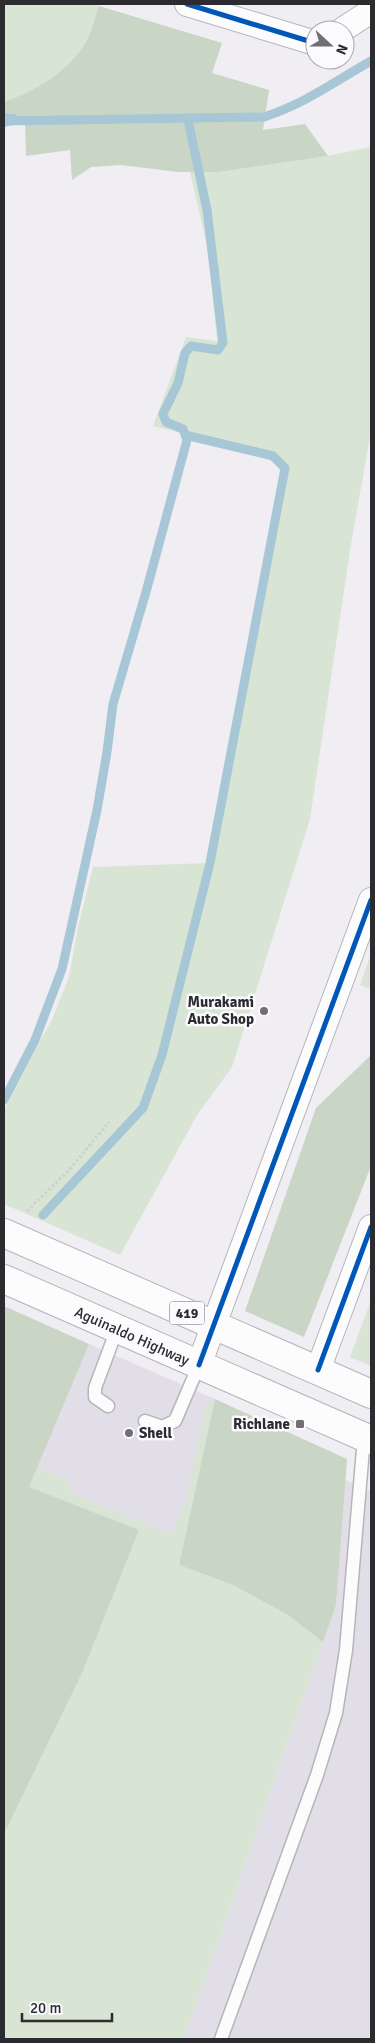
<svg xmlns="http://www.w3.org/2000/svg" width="375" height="2043" font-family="Signika,sans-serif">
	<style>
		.built { fill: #e1dee8 }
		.green { fill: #d8e4d4 }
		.forest { fill: #c9d5c5 }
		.water { fill: #a7c7d6 }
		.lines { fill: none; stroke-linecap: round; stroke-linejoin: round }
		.stream { stroke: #a7c7d6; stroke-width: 9 }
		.service-casing { stroke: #b6b5b9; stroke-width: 15 }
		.minor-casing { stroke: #b6b5b9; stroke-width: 26 }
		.trunk-casing { stroke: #b6b5b9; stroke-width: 30 }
		.path { stroke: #d0cfd1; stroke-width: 3; stroke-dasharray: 2.5 2.5; stroke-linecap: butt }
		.service { stroke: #fdfcfd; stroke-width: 12 }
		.minor { stroke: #fdfcfd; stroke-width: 24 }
		.trunk { stroke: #fdfcfd; stroke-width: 28 }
		.cycleway-casing { stroke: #fbfafe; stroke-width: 8 }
		.cycleway { stroke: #0057b8; stroke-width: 5 }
		.poi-dot { fill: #716f74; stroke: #fbfafe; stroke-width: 2 }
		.labels { text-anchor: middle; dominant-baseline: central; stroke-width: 5; stroke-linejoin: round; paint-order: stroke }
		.shield { fill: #fbfafe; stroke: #6a696d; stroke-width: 1 }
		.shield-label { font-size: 14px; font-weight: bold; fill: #2c2b2f }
		.poi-label { font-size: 15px; font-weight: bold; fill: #2c2b2f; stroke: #fbfafe; text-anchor: end }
		.street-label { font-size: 15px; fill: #2c2b2f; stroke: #fbfafe }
	</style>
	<rect width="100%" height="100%" fill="#f0edf3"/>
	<path class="built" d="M89 1344 215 1399 182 1546 28 1487Z
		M345 1480 371 1491V2039H184L336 1605Z"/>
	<path class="green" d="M4 4H91L99 6C95 17 92 30 87 40 68 73 38 89 4 102Z
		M371 147V431L350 550 310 819 232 1067 197 1115 120 1255 4 1204V1111L38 1044 51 1022 69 977 78 927 93 867 210 863 285 468 273 456 153 426 186 337 217 341 209 254 190 172H219L328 156Z
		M371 954V989L360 985Z
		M371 1300V1366L350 1357Z
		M215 1399 179 1565 233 1585 288 1615 323 1642 184 2039H4V1834L83 1671 139 1530 28 1487 36 1467 65 1478 72 1493 171 1534 186 1500 205 1411 210 1402Z"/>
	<path class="forest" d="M99 6 222 43 212 73 269 90 263 130 305 124 328 156 219 172H178L121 165 91 167 72 180 70 150 26 156 25 122 15 114 4 113V102C38 89 68 73 87 40 92 30 95 17 99 6Z
		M371 1055V1166L304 1337 245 1311 316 1108Z
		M4 1306 89 1344 29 1487 139 1530 83 1671 4 1834Z
		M215 1399 347 1459 336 1605 323 1642 288 1615 233 1585 179 1565Z"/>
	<path class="water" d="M4 113 15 114 25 122 4 127Z"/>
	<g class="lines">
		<path class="stream" d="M4 121 264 117C308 102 332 83 371 61
			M4 1100 35 1040 62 969 97 810 107 752 113 704 146 592 187 440 183 429 166 422 163 414 178 383 185 353 191 346 218 350 223 343 207 210 188 120
			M43 1215 143 1108 162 1055 210 863 285 468 273 456 185 435"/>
		<defs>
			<path id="service" d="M108 1406 95 1397V1388L117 1329
				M145 1421 162 1427 175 1421 199 1365
				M221 2039 317 1775 336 1713 346 1650 364 1437"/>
			<path id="minor" d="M187 4 315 43
				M342 30 371 11
				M199 1365 371 900
				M318 1370 371 1227"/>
			<path id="trunk" d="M4 1233 371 1394
				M4 1279 371 1440"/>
		</defs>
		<use href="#service" class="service-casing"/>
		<use href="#minor" class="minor-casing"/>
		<use href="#trunk" class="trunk-casing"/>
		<path class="path" d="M27 1211 69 1170 109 1122"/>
		<use href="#service" class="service"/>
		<use href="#minor" class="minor"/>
		<use href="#trunk" class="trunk"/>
		<defs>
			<path id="cycleway" d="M187 4 315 43
				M199 1365 371 900
				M318 1370 371 1227"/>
		</defs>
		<use href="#cycleway" class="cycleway-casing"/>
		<use href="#cycleway" class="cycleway"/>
	</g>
	<g class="poi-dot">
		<circle cx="264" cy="1011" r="5"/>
		<rect x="295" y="1419" width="10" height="10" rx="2.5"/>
		<circle cx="129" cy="1433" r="5"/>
	</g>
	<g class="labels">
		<rect class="shield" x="169.5" y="1301.5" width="35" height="23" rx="4"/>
		<g class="shield-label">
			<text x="187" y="1313">419</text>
		</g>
		<g class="poi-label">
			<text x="254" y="1002">Murakami<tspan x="254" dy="17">Auto Shop</tspan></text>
			<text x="290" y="1424">Richlane</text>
			<text x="139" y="1433" text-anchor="start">Shell</text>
		</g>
		<g class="street-label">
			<text transform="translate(132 1336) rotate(24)">Aguinaldo Highway</text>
		</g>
	</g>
	<rect width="375" height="2043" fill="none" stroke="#2c2b2f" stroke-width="10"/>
	<g transform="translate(330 45) rotate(111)"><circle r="24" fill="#fbfafe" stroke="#a8a7ab"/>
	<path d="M0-4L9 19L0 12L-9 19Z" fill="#716f74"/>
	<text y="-8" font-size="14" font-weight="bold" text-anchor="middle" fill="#2c2b2f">N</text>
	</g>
	<path d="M22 2013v8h90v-8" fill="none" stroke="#2c2b2f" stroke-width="2.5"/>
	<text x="30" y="2013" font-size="15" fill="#2c2b2f" stroke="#fbfafe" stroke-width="4" paint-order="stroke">20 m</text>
</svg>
